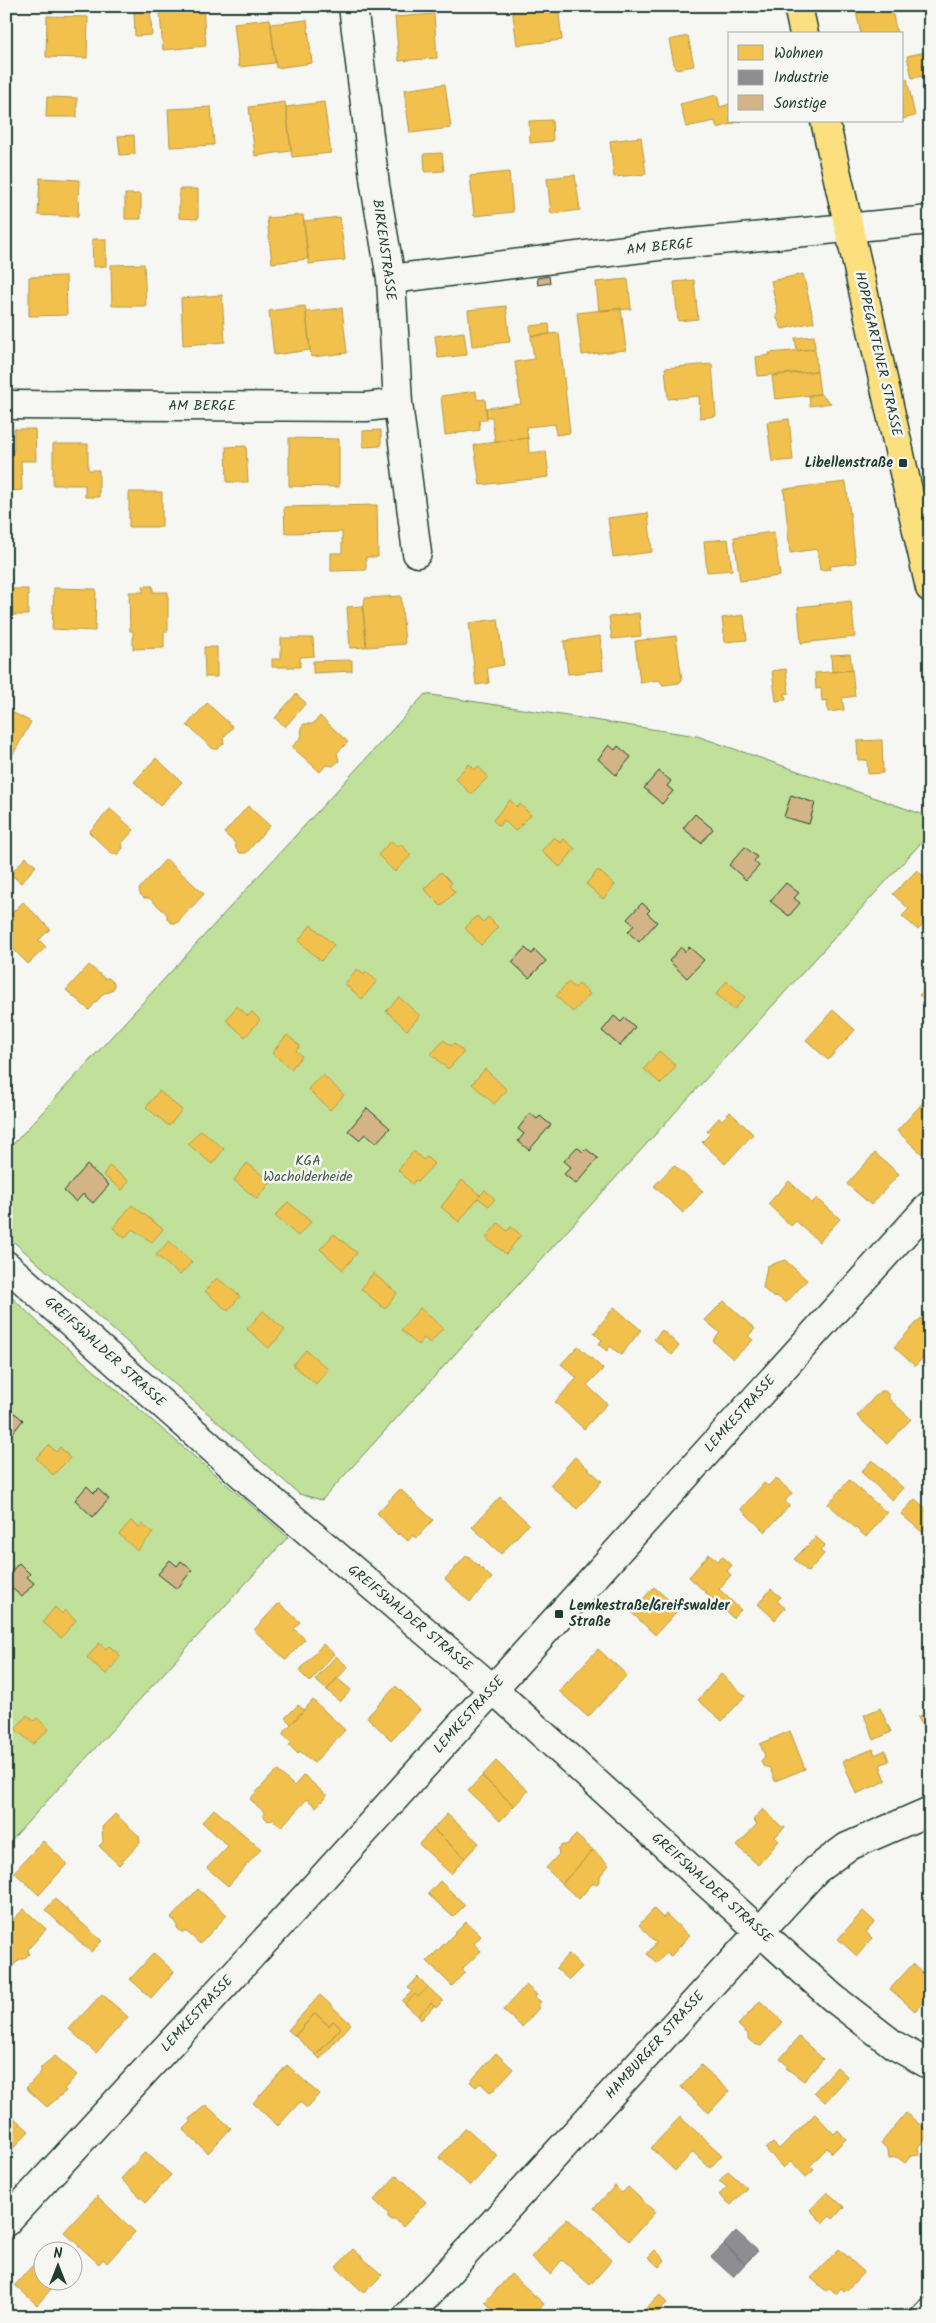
<svg xmlns="http://www.w3.org/2000/svg" width="936" height="2323" font-family="Kalam,sans-serif">
	<style>
		.green { fill: #c1e099; stroke: #708e66 }
		.homes { fill: #f2c14e; stroke: #b39946 }
		.industry { fill: #8d8d92; stroke: #6c7576 }
		.building { fill: #d2b487; stroke: #1f3d34 }
		.lines { fill: none; stroke-linecap: round; stroke-linejoin: round }
		.minor-casing { stroke: #1f3d34; stroke-width: 31 }
		.major-casing { stroke: #1f3d34; stroke-width: 31 }
		.minor { stroke: #f6f6f2; stroke-width: 28 }
		.major { stroke: #fce080; stroke-width: 28 }
		.poi-dot { fill: #1f3d34; stroke: #f6f6f2; stroke-width: 2 }
		.labels { text-anchor: middle; dominant-baseline: central; stroke-width: 5; stroke-linejoin: round; paint-order: stroke }
		.street-label { font-size: 14px; fill: #1f3d34; stroke: #f6f6f2 }
		.poi-label { font-size: 14px; font-weight: bold; fill: #1f3d34; stroke: #f6f6f2; text-anchor: end }
		.park-label { font-size: 14px; fill: #3f5e48; stroke: #f6f6f2 }
	</style>
	<rect width="100%" height="100%" fill="#f6f6f2"/>
	<filter id="ink" filterUnits="userSpaceOnUse"><feTurbulence type="fractalNoise" baseFrequency=".02" numOctaves="2"/><feDisplacementMap in="SourceGraphic" scale="10" xChannelSelector="R" yChannelSelector="G"/><feConvolveMatrix kernelMatrix="1 2 1 2 8 2 1 2 1" color-interpolation-filters="sRGB"/></filter>
	<g filter="url(#ink)">
		<path class="green" d="M425 694 697 736 930 817V833L322 1500 299 1494 6 1235V1152Z
			M6 1292 41 1325 288 1537 6 1846Z"/>
		<path class="homes" d="M558 6 562 40 517 45 512 7Z
			M891 6 897 34H861L855 7Z
			M203 9 206 46 163 50 160 13Z
			M150 10 152 35 135 36 134 11Z
			M434 14 437 58 399 61 395 17Z
			M47 16 88 17 87 58 46 57Z
			M270 19 275 63 239 67 234 23Z
			M307 20 312 63 276 68 271 24Z
			M688 36 694 66 675 69 669 40Z
			M930 51V75L912 78 907 56Z
			M907 79 915 116 902 119V80Z
			M445 84 451 128 410 133 404 90Z
			M717 95 720 107 730 104V121H742L717 128 715 121 686 127 680 104Z
			M47 97 77 98V117H46Z
			M285 102 291 151 255 156 249 107Z
			M324 102 331 153 292 157 286 107Z
			M211 107 214 145 170 147 168 109Z
			M552 120 553 141 530 143 529 121Z
			M134 135 135 154 120 155 118 136Z
			M641 137 646 174 614 177 610 141Z
			M442 153 444 171 425 172 424 154Z
			M509 172 513 212 474 216 470 176Z
			M575 175 580 210 551 214 547 178Z
			M40 178 79 180 78 217 38 215Z
			M179 189H198V219L179 218Z
			M125 194H141V219H125Z
			M303 215 308 259 272 263 267 218Z
			M340 217 345 260 309 264 304 221Z
			M92 239H106V266L93 267Z
			M924 263H930V299H928Z
			M144 264 146 306H112L111 265Z
			M803 274 814 322 782 329 776 316 778 313 771 281Z
			M66 276 67 315 29 316V277Z
			M628 279 631 309 599 311 596 282Z
			M694 280 698 319 678 321 674 282Z
			M222 295 225 342 183 345 181 298Z
			M305 306 310 350 274 355 269 311Z
			M506 306 510 342 472 346 468 310Z
			M342 308 347 353 311 357 306 312Z
			M621 308 626 350 582 355 577 313Z
			M549 324 550 334 531 336 530 326Z
			M464 332 467 355 438 358 435 336Z
			M559 333 570 433 556 435 555 424 526 427 528 438 495 442 492 417H487L486 408 521 404 515 362 534 359 531 336Z
			M814 336 815 348 797 351 795 338Z
			M815 349 817 371 758 376 756 357 770 355 769 353Z
			M712 364 716 416 700 418 699 396 668 399 665 368Z
			M817 371 820 394 775 399 772 376Z
			M476 391 477 400 485 399 487 420H479L480 430 445 435 441 396Z
			M820 394 831 403 810 406 809 395Z
			M789 419 793 460 772 462 767 422Z
			M14 429H35L36 461H21L22 490 6 491V450H14Z
			M381 430V446L363 447V431Z
			M289 438 339 439V487L289 486Z
			M528 438 529 453 546 451 549 477 480 485 474 445Z
			M53 444H88V470H99V497H85V485H53Z
			M246 446 248 482H227L226 447Z
			M846 482 856 563 830 566 831 569 820 570 817 549 790 553 784 489Z
			M129 492H162V527H129Z
			M377 505 378 557H366V570L331 571V553H342V532L285 533 284 507Z
			M648 513 652 552 613 557 608 518Z
			M774 532 780 576 740 581 734 537Z
			M728 539 732 570 707 572 704 541Z
			M143 586H153V592H168V631H164V648L133 649V631H130L129 592H143Z
			M54 588 96 589 95 631 52 629Z
			M6 589H28V615H6Z
			M401 596 405 644 367 647 363 611 365 598Z
			M851 601 855 637 801 643 798 607Z
			M363 606 366 647 350 648 347 607Z
			M639 613 641 636 612 639 609 617Z
			M744 615 747 640 725 642 722 618Z
			M498 619 504 665 487 668 489 683 476 685 469 623Z
			M600 636 603 670 568 674 564 641Z
			M676 636 682 680 679 683 663 685 659 680 640 683 635 641Z
			M6 638H12L11 675H6Z
			M281 638H313L314 656 300 657V667H272V659H281Z
			M204 647H217V677H205Z
			M850 654 852 670 832 672 831 655Z
			M352 660V671L313 673V661Z
			M786 669 789 693 785 694 786 700 776 701 772 671Z
			M852 670 855 696 842 698 844 710 828 712 827 700 822 701 821 688 816 689 815 673Z
			M296 694 306 703 285 727 275 718Z
			M207 703 233 727 223 738 224 743 218 749H213L187 725Z
			M6 709 31 722 6 767Z
			M320 716 348 742 337 753 339 761 333 766 326 765 320 772 292 747 302 736 301 727 304 724H313Z
			M882 740 883 773 868 774 867 760H858L857 741Z
			M156 758 182 782 160 806 134 782Z
			M469 764 475 770 478 766 488 777 471 794 455 778Z
			M510 800 517 807 520 804 531 815 515 831 504 820 499 826 493 820Z
			M248 806 270 826 246 853H240L236 849 235 843 224 833Z
			M110 809 134 830 122 843 123 848 118 854H112L89 832Z
			M554 837 561 843 564 839 575 849 560 867 541 851Z
			M391 841 398 847 401 844 411 855 395 872 378 855Z
			M26 857 36 866 21 883 10 874Z
			M166 859 204 894 177 923H172L167 919V914L149 898H144L140 894 139 889Z
			M598 870 615 885 603 899 586 884Z
			M917 870 930 882V918L918 930 902 916 909 909 893 894Z
			M441 872 452 883 449 886 455 892 441 906 424 889Z
			M23 902 50 929 39 940 46 947 28 964 6 942V919Z
			M477 916 483 922 488 917 498 927 481 945 465 928Z
			M311 925 334 945 321 961 298 941Z
			M89 965 104 978H109L114 983V988L110 992 104 993 89 1010 66 990Z
			M357 969 364 975 366 972 377 981 362 999 345 984Z
			M727 981 745 997 734 1010 716 994Z
			M568 982 575 988 579 984 590 994 573 1012 556 996Z
			M930 984V1010L925 1006V1000L919 995Z
			M399 997 420 1016 407 1030 386 1011Z
			M237 1006 248 1016 252 1012 260 1020 245 1037 226 1020Z
			M833 1010 855 1030 828 1060 806 1040Z
			M287 1035 300 1046 296 1051 302 1056 291 1069 272 1053Z
			M444 1040 451 1046 454 1043 464 1052 448 1069 431 1054Z
			M659 1051 676 1066 661 1084 644 1069Z
			M485 1069 507 1090 494 1104 472 1084Z
			M322 1074 344 1095 330 1110 308 1089Z
			M159 1091 182 1110 169 1126 146 1107Z
			M929 1096 930 1146 922 1154 897 1131Z
			M730 1112 753 1134 725 1164 702 1142 710 1134 707 1131 719 1118 722 1120Z
			M201 1130 224 1149 212 1164 188 1144Z
			M414 1151 423 1160 427 1157 434 1164 418 1181 416 1180 412 1184 398 1170Z
			M875 1153 899 1174 871 1205 847 1184Z
			M247 1163 271 1182 257 1199 234 1180Z
			M674 1165 703 1191 683 1213 654 1186Z
			M109 1166 129 1181 122 1190 103 1175Z
			M462 1180 480 1195 479 1197 485 1190 495 1199 489 1206 478 1198 459 1222 441 1207Z
			M789 1181 812 1203 817 1198 840 1219 819 1242 796 1221 791 1226 768 1204Z
			M288 1202 311 1222 298 1236 275 1216Z
			M132 1205 163 1229 152 1242 132 1229 125 1238 113 1228Z
			M498 1223 507 1231 511 1227 521 1235 506 1254 486 1238Z
			M334 1234 357 1253 343 1270 320 1249Z
			M169 1241 192 1262 180 1275 156 1255Z
			M785 1260 807 1280 786 1303 777 1296 773 1297 763 1288 767 1266Z
			M373 1273 397 1293 385 1309 361 1289Z
			M217 1278 240 1296 228 1311 205 1291Z
			M724 1301 755 1329 748 1336 753 1340 733 1359 713 1341 720 1333 705 1320Z
			M614 1307 641 1330 621 1355 610 1346 607 1351 598 1344 602 1340 594 1333Z
			M420 1308 443 1328 430 1343 424 1338 418 1345 401 1330Z
			M263 1311 285 1330 269 1348 247 1329Z
			M921 1318 930 1326V1356L927 1354 915 1366 894 1347Z
			M662 1330 679 1346 672 1355 654 1339Z
			M578 1346 603 1369 587 1385 607 1404 584 1429 555 1402 577 1378 561 1364Z
			M306 1350 328 1369 316 1384 293 1365Z
			M880 1391H885L889 1395V1399L911 1419 887 1444 857 1416Z
			M49 1445 56 1452 60 1447 70 1458 53 1475 36 1458Z
			M575 1457 602 1481 577 1509 550 1485Z
			M872 1460 903 1488 892 1500 861 1472Z
			M776 1478 792 1493 785 1501 789 1506 765 1532 741 1509 764 1483 768 1486Z
			M849 1480 887 1513 866 1537 828 1504Z
			M400 1489 433 1520 416 1538 413 1535 408 1541 399 1533 398 1535 377 1513Z
			M500 1497 529 1524 501 1554 472 1527Z
			M915 1499 930 1512 929 1538 901 1514Z
			M131 1521 139 1527 142 1524 153 1533 137 1551 119 1534Z
			M816 1537 825 1545 820 1550 824 1554 808 1572 794 1559Z
			M709 1554 718 1561 722 1556 732 1565 727 1571 731 1575 719 1589 741 1610 733 1618 689 1577Z
			M467 1555 492 1578 470 1602 445 1579Z
			M654 1587 679 1609 655 1635 631 1612Z
			M771 1589 781 1597 777 1601 785 1608 775 1620 758 1604Z
			M279 1603 300 1622 294 1629 305 1639 286 1660 254 1630Z
			M55 1607 62 1614 65 1610 76 1620 61 1638 43 1622Z
			M99 1643 106 1649 109 1646 121 1656 106 1674 87 1658Z
			M323 1644 334 1654 310 1682 299 1671Z
			M598 1649 627 1675 588 1717 559 1691Z
			M336 1656 348 1667 327 1690 315 1680Z
			M721 1674 745 1696 722 1721 698 1700Z
			M337 1678 351 1690 340 1702 327 1690Z
			M396 1686 420 1710 391 1740 367 1717Z
			M313 1700 345 1730 314 1763 300 1751 298 1754 289 1745 292 1743 282 1734Z
			M298 1705 304 1710 291 1724 285 1718Z
			M880 1708 891 1732 874 1740 864 1715Z
			M930 1712V1746L918 1717Z
			M27 1715 34 1721 37 1718 49 1729 33 1744 15 1729Z
			M790 1731 805 1769 775 1781 770 1768 763 1766 761 1761 765 1756 760 1744Z
			M873 1749 875 1755 885 1750 889 1761 880 1765 886 1781 856 1794 843 1761Z
			M496 1761 528 1791 514 1806 482 1776Z
			M277 1770 294 1786 304 1775 327 1796 316 1807 307 1799 281 1827 273 1820 268 1821 264 1817V1812L250 1799Z
			M482 1776 514 1806 500 1821 468 1791Z
			M214 1809 261 1849 228 1886 207 1868 228 1846 202 1822Z
			M763 1809 782 1827H785L775 1837 779 1841 758 1865 737 1846 757 1824 753 1820Z
			M115 1814 139 1836 140 1843 119 1865 99 1846 103 1842 102 1827Z
			M447 1814 479 1843 465 1858 433 1829Z
			M433 1829 465 1858 451 1874 419 1844Z
			M576 1835 593 1850 562 1884 546 1868 559 1854 558 1849 562 1845H566Z
			M43 1841 67 1864 39 1895 14 1872Z
			M593 1850 609 1865 600 1876V1880L597 1884H592L579 1899 562 1884Z
			M930 1879V1895L924 1882Z
			M440 1881 465 1905 453 1917 428 1894Z
			M198 1889 227 1915 200 1944 187 1932H181L177 1928V1923L171 1918Z
			M930 1897V1909L925 1899Z
			M55 1899 102 1941 91 1952 45 1910Z
			M24 1909 46 1929 28 1949 29 1954 24 1959H20L10 1969 6 1968V1926Z
			M654 1909 663 1918 666 1914 689 1936 671 1956 666 1953 657 1963 647 1954 656 1943 639 1925Z
			M863 1911 875 1922 866 1932 872 1938 857 1956 838 1939Z
			M466 1922 481 1936 474 1944 481 1951 462 1969 465 1972 452 1986 427 1961Z
			M154 1953 174 1972 151 1998 130 1979Z
			M568 1954 582 1967 569 1980 556 1968Z
			M913 1964 930 1979V1994L915 2011 890 1989Z
			M418 1977 428 1987 418 1997 415 1994 405 2004 402 2001 412 1991 408 1988Z
			M526 1985 537 1995 535 1997 541 2002 537 2006 539 2008 522 2027 503 2010Z
			M428 1987 443 2001 436 2008 431 2003 418 2016 405 2004 415 1994 418 1997Z
			M102 1994 128 2017 96 2053 69 2029Z
			M320 1995 351 2024 320 2059 316 2055 341 2028 333 2021 329 2026 315 2013 295 2036 288 2030Z
			M760 2001 783 2022 761 2046 754 2044 748 2039V2034L738 2025Z
			M431 2003 434 2006 421 2020 418 2016Z
			M315 2013 329 2026 333 2021 341 2028 316 2055 295 2036Z
			M799 2037 823 2059 804 2081 786 2068 788 2066 780 2059Z
			M496 2053 513 2069 491 2093 480 2083 476 2087 470 2082Z
			M55 2056 77 2075 64 2089 66 2091 47 2107 26 2088 41 2072V2067Z
			M287 2065 319 2094 307 2108 300 2102 278 2126 253 2103Z
			M701 2065 729 2091 709 2113 681 2087Z
			M837 2067 848 2077 825 2102 814 2092Z
			M206 2105 231 2128 208 2153 183 2130 191 2122 189 2119Z
			M6 2111 29 2131 6 2156Z
			M906 2113 930 2133 918 2147 919 2155 911 2156 905 2163 897 2157 889 2158 888 2150 881 2143Z
			M815 2114 834 2134 838 2130 846 2139 832 2153 827 2148 810 2166 814 2170 806 2177 791 2161 783 2168 766 2149 773 2143 779 2149Z
			M680 2117 722 2155 710 2168 693 2152 675 2171 651 2148Z
			M466 2128 498 2156 470 2186 439 2157Z
			M145 2152 171 2175 146 2202 121 2179Z
			M728 2171 747 2188 731 2205 719 2195 727 2187 719 2181Z
			M397 2175 426 2202 403 2227 396 2220H392L388 2217V2213L374 2200Z
			M615 2186 622 2193 628 2187 655 2212 629 2241 594 2208Z
			M827 2192 844 2207 833 2219 830 2216 823 2223 810 2210Z
			M97 2196 135 2232 107 2263 103 2259 99 2264 64 2232Z
			M567 2218 612 2260 590 2285 562 2260 550 2274 531 2257Z
			M353 2249 382 2275 364 2293 336 2267Z
			M839 2249 864 2272 845 2292 841 2288 836 2294 830 2288 826 2291 811 2278Z
			M655 2250 665 2260 659 2267 648 2257Z
			M42 2255V2280H59L37 2305 15 2285Z
			M511 2274 544 2304 533 2317H501L485 2302Z
			M660 2295 667 2303 653 2317H643L640 2314Z
			M310 2309 318 2317H303Z"/>
		<path class="industry" d="M736 2231 758 2251 745 2264 724 2244Z
			M724 2244 745 2264 733 2277 711 2257Z"/>
		<path class="building" d="M549 276 550 283 538 285 537 278Z
			M609 745 615 750 618 746 631 757 616 775 598 759Z
			M659 771 671 781 667 786 673 791 662 804 644 788Z
			M791 795 815 803 809 824 784 817Z
			M695 814 713 829 701 843 683 828Z
			M745 847 757 857 754 861 759 866 746 880 729 865Z
			M786 883 799 893 794 898 800 903 789 916 770 901Z
			M642 903 650 910 647 913 657 922 639 942 628 932 634 925 627 919Z
			M681 947 685 952 689 947 704 960 687 978 669 961Z
			M525 948 532 954 535 950 546 961 529 978 512 962Z
			M614 1016 621 1022 625 1018 635 1027 620 1046 602 1031Z
			M367 1108 390 1128 376 1143 365 1134 359 1140 348 1131Z
			M530 1113 537 1119 540 1116 551 1125 529 1150 518 1141 524 1134 518 1129Z
			M577 1147 583 1152 586 1149 598 1158 576 1184 564 1174 571 1167 564 1161Z
			M87 1165 109 1185 93 1203 83 1194 76 1202 64 1191Z
			M12 1411 23 1420 8 1439 6 1437V1413L9 1415Z
			M87 1486 94 1493 98 1489 109 1499 93 1517 75 1500Z
			M170 1560 177 1566 181 1561 192 1570 177 1589 158 1574Z
			M19 1563 30 1574 27 1577 34 1583 22 1597 6 1583V1577Z"/>
		<g class="lines">
			<defs>
				<path id="minor" d="M353 6 375 185 391 279 398 403 417 553
					M391 279 658 246 930 220
					M6 405 366 407 398 403
					M6 1265 257 1488 493 1689 832 1997 894 2045 930 2065
					M6 2222 309 1893 930 1205
					M407 2317 816 1870 847 1847 930 1811
					M925 2317 930 2312"/>
				<path id="major" d="M798 6 804 34
					M825 121 930 588"/>
			</defs>
			<use href="#minor" class="minor-casing"/>
			<use href="#major" class="major-casing"/>
			<use href="#minor" class="minor"/>
			<use href="#major" class="major"/>
		</g>
	</g>
	<g class="poi-dot">
		<rect x="898" y="458" width="10" height="10" rx="2.5"/>
		<rect x="554" y="1609" width="10" height="10" rx="2.5"/>
	</g>
	<g class="labels">
		<g class="street-label">
			<text transform="translate(660 247) rotate(-6)">AM BERGE</text>
			<text transform="translate(384 250) rotate(82)">BIRKENSTRASSE</text>
			<text transform="translate(878 354) rotate(77)">HOPPEGARTENER STRASSE</text>
			<text x="202" y="406">AM BERGE</text>
			<text transform="translate(105 1352) rotate(42)">GREIFSWALDER STRASSE</text>
			<text transform="translate(740 1414) rotate(-48)">LEMKESTRASSE</text>
			<text transform="translate(410 1618) rotate(40)">GREIFSWALDER STRASSE</text>
			<text transform="translate(469 1715) rotate(-48)">LEMKESTRASSE</text>
			<text transform="translate(712 1888) rotate(42)">GREIFSWALDER STRASSE</text>
			<text transform="translate(197 2014) rotate(-47)">LEMKESTRASSE</text>
			<text transform="translate(655 2045) rotate(-48)">HAMBURGER STRASSE</text>
		</g>
		<g class="poi-label">
			<text x="893" y="463">Libellenstraße</text>
			<text x="569" y="1606" text-anchor="start">Lemkestraße/Greifswalder<tspan x="569" dy="16">Straße</tspan></text>
		</g>
		<g class="park-label">
			<text x="308" y="1161">KGA<tspan x="308" dy="16">Wacholderheide</tspan></text>
		</g>
	</g>
	<rect width="936" height="2323" fill="none" stroke="#f6f6f2" stroke-width="25"/>
	<rect x="12" y="12" width="911" height="2298" fill="none" stroke="#1f3d34" stroke-width="2" filter="url(#ink)"/>
	<rect x="728" y="32" width="175" height="90" fill="#f6f6f2" stroke="#a0aca6"/>
	<rect x="738" y="45" width="25" height="15" fill="#f2c14e" stroke="#a0aca6"/>
	<text x="774" y="58" font-size="15" fill="#1f3d34">Wohnen</text>
	<rect x="738" y="70" width="25" height="15" fill="#8d8d92" stroke="#a0aca6"/>
	<text x="774" y="82" font-size="15" fill="#1f3d34">Industrie</text>
	<rect x="738" y="95" width="25" height="15" fill="#d2b487" stroke="#a0aca6"/>
	<text x="774" y="108" font-size="15" fill="#1f3d34">Sonstige</text>
	<g transform="translate(58 2266)"><circle r="24" fill="#f6f6f2" stroke="#a0aca6"/>
	<path d="M0-4L9 19L0 12L-9 19Z" fill="#1f3d34"/>
	<text y="-8" font-size="14" font-weight="bold" text-anchor="middle" fill="#1f3d34">N</text>
	</g>
</svg>
